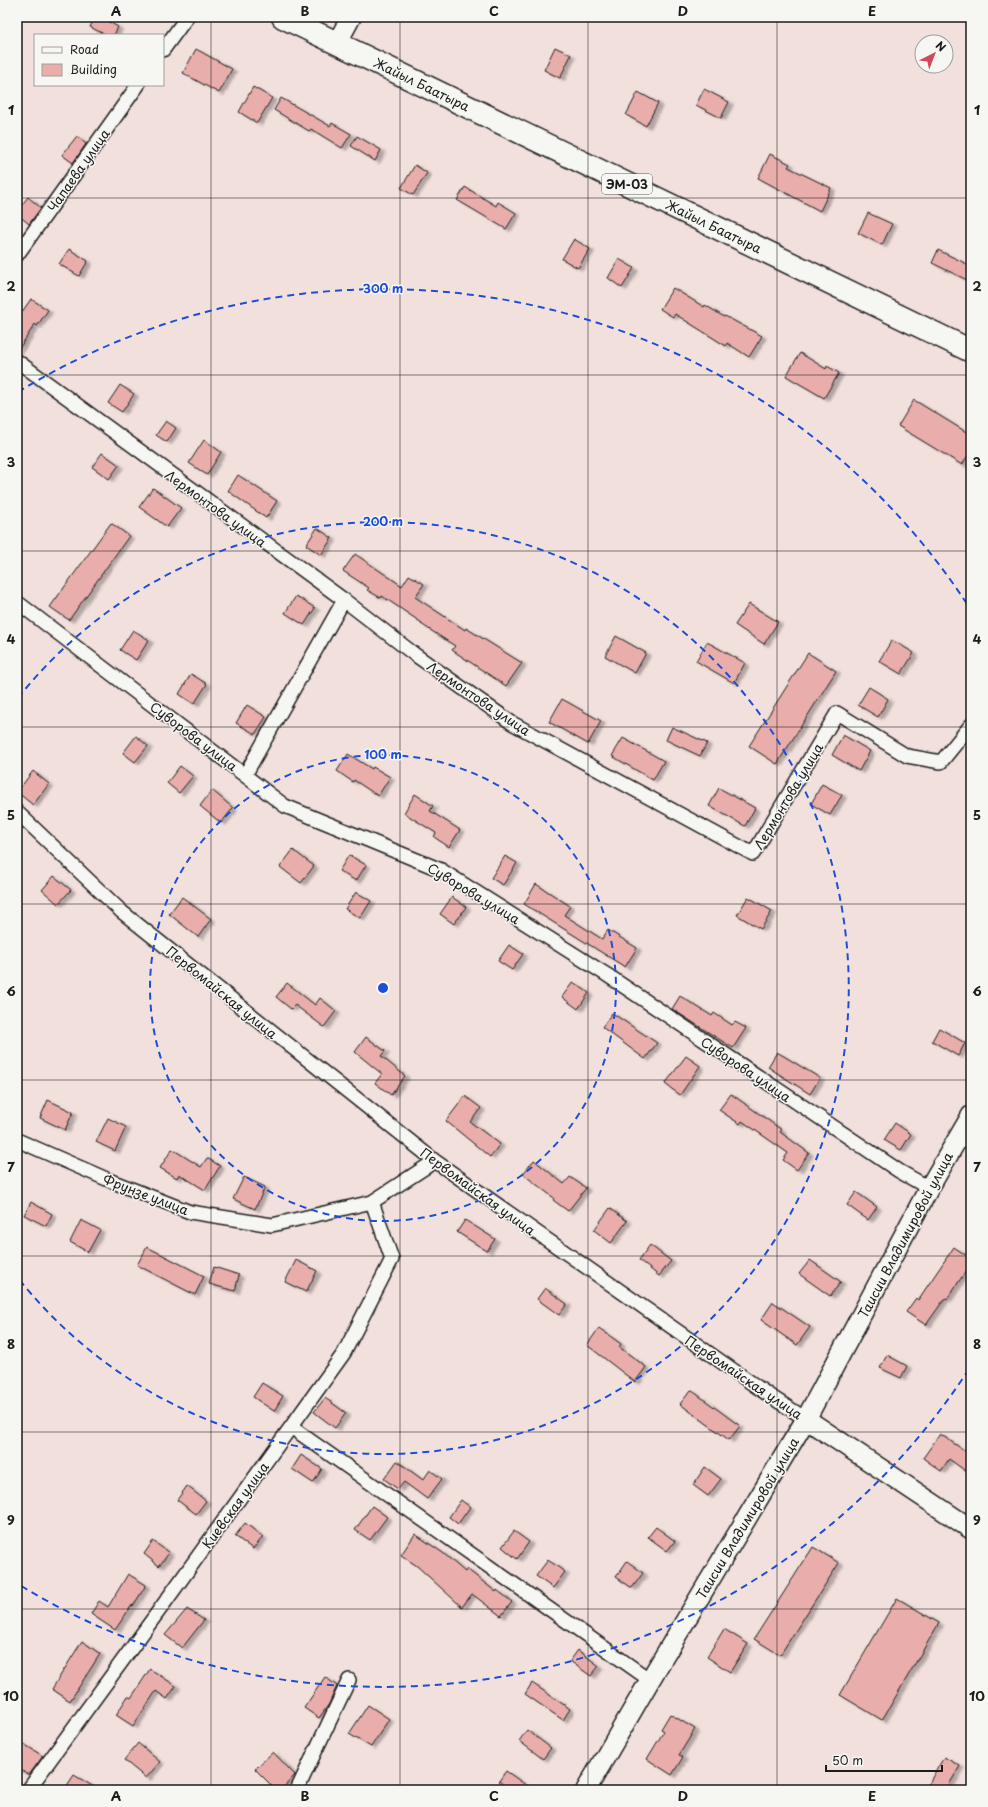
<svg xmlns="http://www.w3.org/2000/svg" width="988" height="1807" font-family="'Playpen Sans',sans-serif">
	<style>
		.building { fill: #e9aeab; stroke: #1c1c1c; filter: url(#shadow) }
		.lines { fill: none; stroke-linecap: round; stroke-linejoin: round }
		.street-casing { stroke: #1c1c1c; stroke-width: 16 }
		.secondary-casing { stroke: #1c1c1c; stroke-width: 22 }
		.highway-casing { stroke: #1c1c1c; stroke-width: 25 }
		.street { stroke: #f6f6f2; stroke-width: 13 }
		.secondary { stroke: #f6f6f2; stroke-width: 19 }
		.highway { stroke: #f6f6f2; stroke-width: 22 }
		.grid { fill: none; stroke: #1c1c1c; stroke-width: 1; stroke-opacity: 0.55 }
		.ring { fill: none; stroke: #1d4ed8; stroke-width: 2; stroke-dasharray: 7 5 }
		.labels { text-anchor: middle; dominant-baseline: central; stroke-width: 3; stroke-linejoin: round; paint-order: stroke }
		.shield { fill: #f6f6f2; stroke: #5d5d5c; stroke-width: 1 }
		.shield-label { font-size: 12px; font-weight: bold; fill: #1c1c1c }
		.street-label { font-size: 13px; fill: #1c1c1c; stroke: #f6f6f2 }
		.centre { fill: #1d4ed8; stroke: #f6f6f2; stroke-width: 2 }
		.ring-label { font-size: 12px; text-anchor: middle; font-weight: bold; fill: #1d4ed8; stroke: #f6f6f2; stroke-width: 3; stroke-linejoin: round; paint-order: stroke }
		.neatline { fill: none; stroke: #1c1c1c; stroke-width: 1.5 }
		.grid-label { font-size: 13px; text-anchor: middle; font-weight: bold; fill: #1c1c1c }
	</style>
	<defs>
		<filter id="shadow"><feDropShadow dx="4.5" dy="2.5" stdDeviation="1" flood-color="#0004"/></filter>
	</defs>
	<rect width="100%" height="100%" fill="#f2e0dd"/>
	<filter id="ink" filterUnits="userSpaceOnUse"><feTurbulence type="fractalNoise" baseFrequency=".025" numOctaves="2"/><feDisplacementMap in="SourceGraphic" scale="8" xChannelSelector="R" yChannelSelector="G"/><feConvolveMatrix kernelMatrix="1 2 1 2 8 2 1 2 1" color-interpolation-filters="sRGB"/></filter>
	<g filter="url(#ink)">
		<path class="building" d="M95 17H100L118 27 114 35H106L90 27Z
			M555 47 571 55 560 78 544 70Z
			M196 49 232 69 219 93 183 73Z
			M253 87 272 98 257 123 239 112Z
			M704 89 729 102 721 118 696 105Z
			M638 92 658 103 646 126 626 115Z
			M281 98 330 126 332 123 351 134 342 148 311 129 309 131 274 110Z
			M77 136 86 144 73 163 62 155Z
			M357 136 381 150 375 161 351 146Z
			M770 154 790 164 788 167 831 188 820 211 758 178Z
			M415 165 427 173 413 195 401 188Z
			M465 187 496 206 498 202 516 213 506 229 457 200Z
			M28 197 41 208 29 224 17 214V211Z
			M868 213 892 224 882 245 858 233Z
			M574 239 590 249 578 268 562 259Z
			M69 249 88 261 79 276 59 264Z
			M938 250 971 266V272L967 280 932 263Z
			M619 259 634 268 622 288 608 278Z
			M673 288 704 307 705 305 724 317 725 316 762 336 749 357 727 343 726 346 675 314 673 317 660 309Z
			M31 299 48 310 37 326 35 324 17 352V319Z
			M800 353 826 369 827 366 839 373 824 398 786 376Z
			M120 385 134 394 122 412 108 403Z
			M914 400 971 435V450L962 465 898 426Z
			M166 421 176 428 167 442 156 435Z
			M204 440 221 452 207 475 189 463Z
			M102 453 119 465 109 479 92 467Z
			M238 475 277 501 266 518 228 491Z
			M153 488 181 508 167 527 139 507Z
			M111 523 129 536 69 620 50 607Z
			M317 528 332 538 321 555 306 545Z
			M355 554 402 586 409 575 424 584 415 597 465 630 466 628 522 663 506 686 452 650 455 646 421 624 422 623 382 596 381 598 367 590 369 588 343 571Z
			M296 596 315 608 304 625 285 613Z
			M749 604 778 622 764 644 735 625Z
			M133 630 149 640 136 660 120 650Z
			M616 636 646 653 635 673 605 656Z
			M892 640 914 653 901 674 879 661Z
			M707 642 745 663 734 683 696 661Z
			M808 653 836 671 777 764 749 746Z
			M191 674 207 684 194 704 179 694Z
			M869 687 888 699 878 717 858 705Z
			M562 699 601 721 588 744 549 722Z
			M247 705 266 717 255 734 236 723Z
			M672 727 707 743 700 756 666 740Z
			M843 735 870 751 859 771 832 755Z
			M136 736 148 746 135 762 123 753Z
			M623 738 664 761 653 780 612 756Z
			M348 754 372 769 373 767 390 777 378 796 354 780 353 782 337 771Z
			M180 766 193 776 179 793 167 783Z
			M33 771 49 784 33 805 17 792Z
			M822 784 842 795 830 815 811 804Z
			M719 788 755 808 745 826 709 806Z
			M212 790 233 808 221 823 200 806Z
			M415 794 433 806 430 811 460 830 449 847 434 837 436 833 404 813Z
			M293 850 314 866 301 883 280 867Z
			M349 855 366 865 356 881 339 871Z
			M505 856 517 863 503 885 491 878Z
			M54 876 71 890 58 904 42 890Z
			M536 884 570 906 564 915 602 939 608 930 637 948 625 967 524 904Z
			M356 892 371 901 360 918 345 909Z
			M182 897 211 919 198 937 169 914Z
			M452 897 466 907 454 924 440 914Z
			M748 897 772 911 761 929 737 915Z
			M509 945 523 954 512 970 498 961Z
			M573 982 589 993 578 1009 562 997Z
			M287 983 315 1005 320 998 336 1011 324 1027 295 1005 291 1009 276 997Z
			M680 996 712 1016 714 1013 732 1025 735 1022 746 1028 733 1048 672 1009Z
			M612 1013 657 1043 645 1059 602 1027Z
			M939 1028 965 1043 958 1056 932 1041Z
			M366 1037 385 1051 381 1056 405 1076 391 1095 375 1083 382 1074 355 1052Z
			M777 1052 820 1078 810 1094 768 1067Z
			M686 1056 700 1066 680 1095 665 1084Z
			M731 1094 782 1130 780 1132 809 1153 797 1170 783 1160 788 1153 742 1121 740 1124 719 1110Z
			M465 1096 481 1108 470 1122 500 1144 490 1157 446 1121Z
			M48 1100 73 1112 65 1130 40 1118Z
			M108 1118 126 1127 115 1151 96 1142Z
			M895 1123 911 1134 901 1150 884 1140Z
			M172 1149 201 1167 207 1158 220 1166 205 1190 179 1174 177 1178 160 1168Z
			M534 1160 564 1184 570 1177 586 1188 568 1211 553 1200 554 1198 523 1174Z
			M244 1177 265 1187 255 1209 233 1199Z
			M856 1192 877 1207 868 1220 847 1205Z
			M31 1202 52 1214 46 1226 24 1215Z
			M610 1208 627 1221 611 1243 594 1230Z
			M81 1220 100 1230 88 1252 70 1242Z
			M465 1220 495 1239 487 1251 457 1232Z
			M650 1245 671 1261 659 1276 639 1260Z
			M147 1247 204 1276 195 1295 137 1265Z
			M954 1247 971 1259V1274L966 1271 947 1299 945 1298 926 1325 906 1312 916 1298 918 1300Z
			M296 1260 317 1271 306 1292 285 1282Z
			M810 1260 841 1282 830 1296 799 1274Z
			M214 1267 239 1275 235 1291 209 1284Z
			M545 1288 567 1304 559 1315 537 1299Z
			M773 1302 810 1327 797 1345 761 1320Z
			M599 1328 621 1344 619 1347 646 1367 635 1382 587 1345Z
			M887 1355 907 1366 901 1378 880 1368Z
			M262 1383 283 1396 274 1411 253 1397Z
			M691 1390 740 1426 729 1440 680 1404Z
			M325 1398 346 1413 335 1428 314 1412Z
			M940 1434 971 1455V1475L949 1459 941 1471 923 1458Z
			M301 1455 322 1469 313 1483 292 1469Z
			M397 1461 423 1480 430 1470 442 1479 427 1499 404 1482 398 1489 384 1479Z
			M705 1467 721 1479 708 1496 693 1485Z
			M187 1486 206 1501 196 1514 177 1500Z
			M461 1500 470 1507 458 1524 449 1517Z
			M372 1506 387 1517 370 1540 355 1530Z
			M245 1523 263 1537 253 1549 235 1536Z
			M656 1527 675 1541 667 1551 648 1537Z
			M514 1531 529 1542 517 1559 502 1547Z
			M415 1534 443 1553 465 1572 467 1569 496 1592 497 1590 512 1602 501 1616 472 1594 462 1607 417 1566 401 1555Z
			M153 1541 169 1553 159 1566 144 1554Z
			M813 1547 839 1563 780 1655 754 1639Z
			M548 1560 565 1572 553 1588 536 1576Z
			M627 1561 643 1573 632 1588 616 1577Z
			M128 1574 146 1585 133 1606 132 1605 115 1630 91 1614 99 1601 108 1607Z
			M897 1598 939 1623 882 1720 840 1695Z
			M187 1609 204 1620 182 1648 165 1635Z
			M724 1629 748 1644 730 1672 707 1657Z
			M82 1641 100 1654 70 1701 52 1689Z
			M578 1650 599 1666 591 1676 570 1661Z
			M150 1669 176 1686 167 1699 156 1691 133 1726 116 1715 128 1696 131 1698Z
			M325 1677 337 1686 329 1704 319 1718 304 1708Z
			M532 1683 570 1709 563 1720 525 1694Z
			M368 1705 389 1719 371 1747 349 1734Z
			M670 1714 695 1729 679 1755 683 1757 672 1775 647 1759 664 1731 661 1729Z
			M527 1730 551 1748 543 1759 519 1741Z
			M17 1740 43 1756 29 1775 17 1768Z
			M138 1743 160 1762 146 1778 124 1760Z
			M273 1752 295 1775 281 1790H276L255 1769Z
			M944 1757 960 1766 946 1790H925Z
			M506 1771 533 1790H510L499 1781Z
			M74 1775 99 1790H64Z"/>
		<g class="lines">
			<defs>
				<path id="street" d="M163 50 187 17
					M17 255 138 85
					M17 361 344 600 414 654 512 723 753 854 837 713 907 756 941 762 971 725
					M17 602 285 806 441 870 607 975 899 1171 929 1188
					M245 775 344 600
					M17 812 122 912 435 1161 770 1396 806 1419
					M17 1140 111 1181 190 1212 272 1225 372 1202 435 1161
					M291 1427 650 1680
					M28 1790 158 1612 344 1353 392 1259 372 1202
					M297 1790 349 1680"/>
				<path id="secondary" d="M337 43 351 17
					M806 1419 971 1529
					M586 1790 650 1680 806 1419 929 1188 971 1116"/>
				<path id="highway" d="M283 17 971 351"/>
			</defs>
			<use href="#street" class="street-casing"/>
			<use href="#secondary" class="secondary-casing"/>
			<use href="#highway" class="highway-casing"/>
			<use href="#street" class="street"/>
			<use href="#secondary" class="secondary"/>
			<use href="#highway" class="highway"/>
		</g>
	</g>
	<path class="grid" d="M211 17V1790M400 17V1790M588 17V1790M777 17V1790M17 198H971M17 375H971M17 551H971M17 727H971M17 904H971M17 1080H971M17 1256H971M17 1432H971M17 1609H971"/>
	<g class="ring">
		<circle cx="383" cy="988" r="233"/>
		<path d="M18 698A466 466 0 1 1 18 1278"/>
		<path d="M969 1369A699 699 0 0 1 18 1584M18 392A699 699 0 0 1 969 607"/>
	</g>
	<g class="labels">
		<rect class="shield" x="602" y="174" width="50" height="20" rx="3"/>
		<g class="shield-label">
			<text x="627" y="184">ЭМ-03</text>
		</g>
		<g class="street-label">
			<text transform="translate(422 84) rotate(26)">Жайыл Баатыра</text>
			<text transform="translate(78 170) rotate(-55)">Чапаева улица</text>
			<text transform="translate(714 226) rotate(26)">Жайыл Баатыра</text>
			<text transform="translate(216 508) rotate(36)">Лермонтова улица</text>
			<text transform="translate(479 698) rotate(34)">Лермонтова улица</text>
			<text transform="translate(194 736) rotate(37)">Суворова улица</text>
			<text transform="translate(788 796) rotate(-59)">Лермонтова улица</text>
			<text transform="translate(474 893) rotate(31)">Суворова улица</text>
			<text transform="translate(222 992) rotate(39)">Первомайская улица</text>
			<text transform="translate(746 1069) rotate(34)">Суворова улица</text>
			<text transform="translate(478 1191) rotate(36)">Первомайская улица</text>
			<text transform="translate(146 1194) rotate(21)">Фрунзе улица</text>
			<text transform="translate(905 1235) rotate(-62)">Таисии Владимировой улица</text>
			<text transform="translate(744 1377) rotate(34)">Первомайская улица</text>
			<text transform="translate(235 1505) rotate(-54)">Киевская улица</text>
			<text transform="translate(747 1518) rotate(-59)">Таисии Владимировой улица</text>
		</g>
	</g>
	<circle cx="383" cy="988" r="6" class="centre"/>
	<g class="ring-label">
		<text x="383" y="293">300 m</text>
		<text x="383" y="526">200 m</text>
		<text x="383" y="759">100 m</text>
	</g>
	<rect width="988" height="1807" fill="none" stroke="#f6f6f2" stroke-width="44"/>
	<rect x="34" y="34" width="130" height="52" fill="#f6f6f2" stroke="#9f9f9c"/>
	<rect x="42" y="47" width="20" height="6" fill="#f6f6f2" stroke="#9f9f9c"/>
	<text x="70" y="54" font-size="12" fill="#1c1c1c">Road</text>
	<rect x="42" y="64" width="20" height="12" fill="#e9aeab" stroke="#9f9f9c"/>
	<text x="70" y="74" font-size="12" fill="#1c1c1c">Building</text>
	<g transform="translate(934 54) rotate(42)"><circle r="19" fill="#f6f6f2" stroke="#9f9f9c"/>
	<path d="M0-3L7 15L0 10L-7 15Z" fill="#d1495b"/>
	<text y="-6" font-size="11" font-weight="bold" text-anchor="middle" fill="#1c1c1c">N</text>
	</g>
	<path d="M826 1765v6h116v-6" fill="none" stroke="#1c1c1c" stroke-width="2"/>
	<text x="832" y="1765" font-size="12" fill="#1c1c1c" stroke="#f6f6f2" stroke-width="3" paint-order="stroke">50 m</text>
	<rect x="22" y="22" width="944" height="1763" class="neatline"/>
	<g class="grid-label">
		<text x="116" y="16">A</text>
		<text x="305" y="16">B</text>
		<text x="494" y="16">C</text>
		<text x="683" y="16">D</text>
		<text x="872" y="16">E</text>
		<text x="11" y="115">1</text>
		<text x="977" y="115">1</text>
		<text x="11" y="291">2</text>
		<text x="977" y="291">2</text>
		<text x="11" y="467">3</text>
		<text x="977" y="467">3</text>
		<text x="11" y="644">4</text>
		<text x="977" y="644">4</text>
		<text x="11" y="820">5</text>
		<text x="977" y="820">5</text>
		<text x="11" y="996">6</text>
		<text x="977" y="996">6</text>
		<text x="11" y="1172">7</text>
		<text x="977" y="1172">7</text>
		<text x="11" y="1349">8</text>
		<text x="977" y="1349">8</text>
		<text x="11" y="1525">9</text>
		<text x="977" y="1525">9</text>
		<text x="11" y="1701">10</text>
		<text x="977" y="1701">10</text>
		<text x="116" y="1801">A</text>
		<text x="305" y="1801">B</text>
		<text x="494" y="1801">C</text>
		<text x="683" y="1801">D</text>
		<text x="872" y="1801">E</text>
	</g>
</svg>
